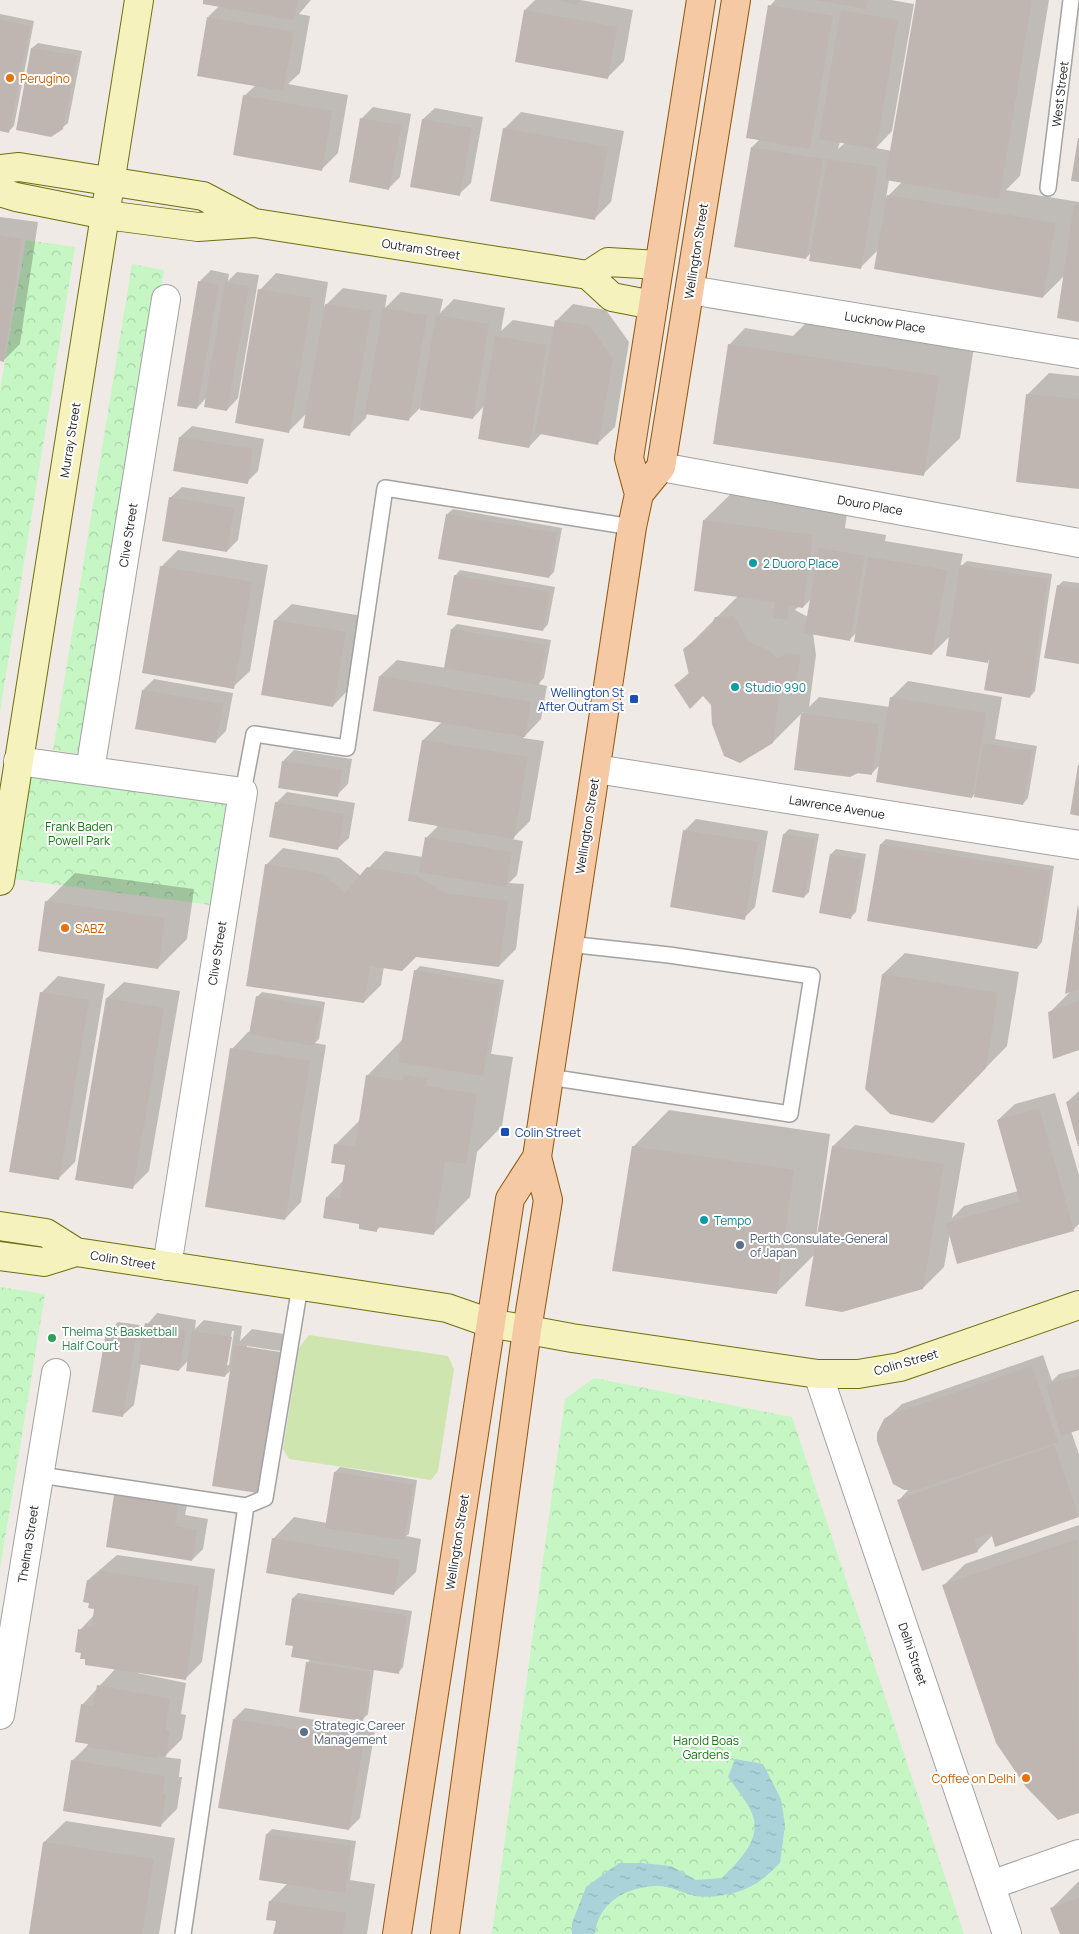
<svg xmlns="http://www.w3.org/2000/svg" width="1079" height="1934" font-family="Manrope,sans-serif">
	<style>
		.grass { fill: #cfe5af }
		.park { fill: url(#park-crowns) }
		.water { fill: url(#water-ripples) }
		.shadow { fill: #0003; fill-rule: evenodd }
		.building { fill: #bfb6b2 }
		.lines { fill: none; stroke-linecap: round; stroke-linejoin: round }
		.lane-casing { stroke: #a2a2a2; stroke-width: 18 }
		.street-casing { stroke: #a2a2a2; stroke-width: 30 }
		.secondary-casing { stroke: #6e6f0c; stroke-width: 30 }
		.primary-casing { stroke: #8f550a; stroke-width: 30 }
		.lane { stroke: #fff; stroke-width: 15 }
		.street { stroke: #fff; stroke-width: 28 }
		.secondary { stroke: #f5f2bd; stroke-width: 28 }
		.primary { stroke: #f5c9a3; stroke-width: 28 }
		.food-dot { fill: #e8710a; stroke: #fff; stroke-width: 2 }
		.culture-dot { fill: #0f9aa8; stroke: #fff; stroke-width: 2 }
		.transit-dot { fill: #1a4fb4; stroke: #fff; stroke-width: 2 }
		.service-dot { fill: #5c6f8a; stroke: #fff; stroke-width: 2 }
		.leisure-dot { fill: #2e9e5b; stroke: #fff; stroke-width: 2 }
		.labels { text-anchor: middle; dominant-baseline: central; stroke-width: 4; stroke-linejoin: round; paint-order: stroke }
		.food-label { font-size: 12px; fill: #c56008; stroke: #fff; text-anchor: start }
		.street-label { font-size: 12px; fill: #1e1e1e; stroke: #fff }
		.culture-label { font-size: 12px; fill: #0d838f; stroke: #fff; text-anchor: start }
		.transit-label { font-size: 12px; fill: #164399; stroke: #fff; text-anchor: end }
		.park-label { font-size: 12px; fill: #157613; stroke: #fff }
		.service-label { font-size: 12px; fill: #4e5e75; stroke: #fff; text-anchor: start }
		.leisure-label { font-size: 12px; fill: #27864d; stroke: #fff; text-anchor: start }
	</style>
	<defs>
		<pattern id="park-crowns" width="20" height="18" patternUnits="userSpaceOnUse" patternTransform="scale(1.25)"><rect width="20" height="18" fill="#c7f6c5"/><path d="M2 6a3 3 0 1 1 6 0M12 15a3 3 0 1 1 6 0" fill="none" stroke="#aad2a9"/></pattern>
		<pattern id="water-ripples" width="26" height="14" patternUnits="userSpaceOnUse" patternTransform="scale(1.25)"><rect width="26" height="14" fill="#a9d3d9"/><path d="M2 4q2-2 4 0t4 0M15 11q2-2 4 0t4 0" fill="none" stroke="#91b5ba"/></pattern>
	</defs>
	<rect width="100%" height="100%" fill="#efeae5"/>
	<path class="grass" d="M309 1335 448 1356 454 1369 438 1471 431 1480 289 1459 283 1449 299 1348Z"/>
	<path class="park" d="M26 240 75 247 0 712V390Z
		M132 264 164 270 84 755 53 750Z
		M29 771 229 800 211 905 13 879Z
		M0 1287 45 1294 0 1569Z
		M594 1378 792 1417 964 1934H492L565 1399Z"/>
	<path class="water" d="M735 1759 763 1764 781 1799 785 1825 780 1863C765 1878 754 1888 733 1893 722 1896 705 1898 695 1896 683 1893 670 1886 658 1886 628 1886 598 1902 595 1934H572V1923L586 1887 619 1863H642L671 1866 696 1880 722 1878C738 1862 761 1841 753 1816 750 1805 735 1787 728 1777Z"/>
	<path class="shadow" d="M204 0H311L299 14 310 16 300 73 288 84 348 95 338 153 321 170 244 96 256 85 208 17 220 5Z
		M535 0H581L633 10 624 61 607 78 525 10Z
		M775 0H891L914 4 892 131 876 148 892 151 917 0H1049L1020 176 1006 190 1079 202V320L1065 275 1043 297 879 249 860 268 812 252 806 258 752 147 760 139 770 6ZM840 142 845 143 838 149ZM889 180 902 182 886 198Z
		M0 14 34 21 14 126 9 131 0 129Z
		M38 43 82 51 68 123 62 128 32 48Z
		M373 107 411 114 400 177 389 188 362 118Z
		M435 108 483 117 471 183 459 194 423 119Z
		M521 112 624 131 611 202 594 219 504 129Z
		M0 217 38 222 20 344 3 361 0 360Z
		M211 270 229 274 228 281 237 272 259 275 238 398 227 410 206 398 197 408 199 282Z
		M276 273 328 282 324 307 343 288 387 295 385 308 401 292 443 299 440 313 454 299 505 308 501 331 513 320 555 327 556 321 573 304 606 310 629 342 615 427 598 443 542 433 529 447 484 406 473 418 421 407 408 420 367 413 366 418 349 435 307 413 289 431 260 290Z
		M813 316 975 340 960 438 923 474 729 345 745 328 793 336Z
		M1049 373 1079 376V487L1018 481 1028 394Z
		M192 426 264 439 258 471 247 482 180 437Z
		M741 484 849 498 845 528 886 535 885 541 963 554 960 567 967 561 1052 574 1035 691 1030 697 991 658 987 661 951 635 932 654 856 633 850 639 813 633 816 655 809 707 819 697 890 707 891 698 908 681 1002 697 995 739 1037 746 1028 798 1023 804 976 792 972 797 880 765 871 774 795 769 803 712 773 742 712 704 703 695 675 685 690 672 684 650 739 595 704 520ZM812 598 808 617 795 610 799 606 803 607Z
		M182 487 245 497 238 540 227 551 170 498Z
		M453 509 562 528 554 572 549 577 447 514Z
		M178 550 268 565 250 671 233 687 161 567Z
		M460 570 555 587 548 624 543 630 455 576Z
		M1063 581 1079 583V662L1058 586Z
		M292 604 362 616 349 689 333 706 275 620Z
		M457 624 551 640 544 678 538 684 547 686 541 719 523 738 544 741 530 821 512 839 523 841 517 875 509 883 524 884 516 949 499 966 416 956 384 966 381 985 364 1002 266 865 283 848 339 858 361 876 385 851 423 857 426 838 439 825 423 740 442 722 380 676 397 660 446 668 452 629Z
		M154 679 233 693 226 731 215 742 143 690Z
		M294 750 352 759 348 784 337 795 283 761Z
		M287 792 355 803 349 838 337 849 276 803Z
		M696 819 768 831 755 907 744 918 685 830Z
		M789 829 819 834 809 892 804 897 784 834Z
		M886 839 1054 866 1042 942 1037 948 881 844Z
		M836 849 866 854 856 912 850 918 831 854Z
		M75 873 194 889 187 939 158 968 46 902Z
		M1079 905V1048L1049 1013 1072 990 1066 992Z
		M905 953 1019 972 1007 1046 954 1100 883 974Z
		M420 966 504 980 491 1054 513 1057 502 1126 477 1152 470 1197 433 1234 381 1226 376 1231 361 1223 327 1197 343 1181 346 1164 335 1145 361 1119 367 1076 403 1039 415 971Z
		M58 976 105 984 75 1162 58 1179 41 993Z
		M124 982 180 991 149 1171 132 1188 107 998Z
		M262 992 325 1002 319 1039 315 1043 326 1045 301 1202 285 1219 232 1049 248 1032H251L257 997Z
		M1079 1091V1143L1067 1102Z
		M1055 1093 1079 1175V1224L1073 1230 950 1233 944 1267 923 1288 815 1254 776 1293 633 1147 669 1110 830 1134 816 1238H818L833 1146 855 1125 965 1143 952 1218 964 1206 1018 1191 998 1120 1015 1104Z
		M157 1313 196 1320 195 1329 204 1320 242 1326 240 1341 252 1329 296 1336 274 1475 258 1492 232 1369 225 1376 189 1360 179 1370 141 1363 134 1405 122 1416 107 1333 118 1322 146 1326ZM232 1331H234L229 1365H226ZM247 1346 287 1352 286 1354 247 1348Z
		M1043 1355 1052 1381 1059 1374 1079 1369V1429L1071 1431 1079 1454V1515L993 1535 977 1551 899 1500 909 1489 885 1420 902 1404Z
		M340 1467 417 1480 409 1534 406 1536 421 1539 416 1572 394 1593 273 1539 294 1517 327 1523 335 1472Z
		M127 1484 189 1495 185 1515 208 1519 203 1549 192 1560 115 1496Z
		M1079 1525V1812L1059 1819 943 1586 965 1564Z
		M117 1555 215 1569 202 1662 186 1678 137 1671V1673L186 1683 181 1714 186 1715 182 1739 164 1757 181 1759 179 1777H182L177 1809 160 1826 72 1761 90 1743 82 1705 116 1668 80 1630 95 1614 96 1608 88 1580Z
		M298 1593 412 1611 403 1667 398 1673 374 1669 368 1714 362 1720 307 1663 311 1659 294 1645 293 1598Z
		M245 1708 375 1730 360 1818 349 1829 234 1719Z
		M66 1821 175 1838 159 1934H30L44 1842Z
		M272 1829 356 1841 350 1880 375 1884 367 1934H273L277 1920 270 1901 288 1883 267 1834Z
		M1079 1881V1934H1061L1052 1908Z"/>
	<path class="building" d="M203 0H298L294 20 203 4Z
		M556 0H579L578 5Z
		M816 0H868L866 9Z
		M916 0H1032L999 199 885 180Z
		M768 5 833 16 810 149 746 138Z
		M524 10 617 27 608 79 515 62Z
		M841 10 898 20 876 149 819 139Z
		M207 17 294 32 283 91 197 76Z
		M0 20 30 26 9 133 0 131Z
		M31 48 77 56 63 129 51 137 16 130Z
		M243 95 332 111 322 171 233 155Z
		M360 118 401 125 389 190 349 182Z
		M422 119 472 128 460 196 410 187Z
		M503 128 608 147 595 220 490 201Z
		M1078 138H1079V182L1071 181Z
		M751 147 823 159 806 259 734 247Z
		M827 159 878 167 861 269 809 261Z
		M887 195 1056 223 1043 298 874 269Z
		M1074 205H1079V322L1057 318Z
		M0 235 22 239 4 362 0 361Z
		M198 281 219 285 197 409 177 406Z
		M225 282 249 286 227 411 204 407Z
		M258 289 312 298 289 433 235 423Z
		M325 304 371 311 350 436 303 428Z
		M383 308 427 315 409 421 365 414Z
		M436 315 489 324 473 419 420 410Z
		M555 320 590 326 613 359 598 445 535 433Z
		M495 336 547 345 529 448 478 439Z
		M728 344 939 376 924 476 713 444Z
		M1026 394 1079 399V489L1016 482Z
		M179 437 253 449 248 484 173 471Z
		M169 497 234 508 227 552 162 541Z
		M446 514 557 533 549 578 438 559Z
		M703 520 813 535 803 608 789 606 787 620 773 618 775 602 694 591Z
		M819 548 865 556 850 641 804 633Z
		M868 557 947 570 932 655 854 642Z
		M960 565 1048 579 1030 698 984 690 994 632 988 663 946 656Z
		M160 566 252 582 234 689 142 673Z
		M454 575 550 592 543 631 447 615Z
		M1057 585 1079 589V664L1044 658Z
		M734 616 749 642 768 650 777 658 787 653 801 655 795 687 786 688 777 682 780 692 773 743 740 763 724 756 712 724 711 705 703 696 690 709 674 685 689 675 683 649 710 629 715 617Z
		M274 620 346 632 333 707 261 695Z
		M451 629 546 645 539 685 444 668Z
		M379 676 531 702 525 737 373 711Z
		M142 690 223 704 216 743 135 729Z
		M890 697 986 713 972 798 876 782Z
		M801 713 879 724 872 775 858 773 850 777 794 770Z
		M422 740 528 757 514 839 408 821Z
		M983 743 1032 751 1023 805 974 797Z
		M282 761 342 770 338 797 278 788Z
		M1078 765H1079V816L1070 814Z
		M275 802 344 814 338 850 269 837Z
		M683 830 758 842 745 920 670 907Z
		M783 834 815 839 804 898 772 892Z
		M425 837 512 852 506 887 419 872Z
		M880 844 1050 871 1037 949 867 921Z
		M830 854 861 859 851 919 819 913Z
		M265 864 323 874 345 893 367 867 415 875 445 893 508 901 499 967 416 957 402 971 370 966 364 1003 246 986Z
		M45 901 165 918 158 969 38 951Z
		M1078 904 1079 989 1065 994Z
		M414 970 499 985 483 1076 398 1062Z
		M882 974 998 993 986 1068 933 1123 890 1114 865 1089Z
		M40 992 89 1000 59 1180 9 1172Z
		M256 996 321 1008 314 1046 249 1034Z
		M106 998 164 1008 133 1189 75 1180Z
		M1079 1001V1050L1053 1059 1048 1012Z
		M230 1048 310 1061 285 1220 205 1207Z
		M366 1075 403 1081 404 1075 427 1079V1086L477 1094 466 1164 445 1161 434 1235 377 1227V1232L359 1229V1224L323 1218 326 1197 340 1199 345 1165 331 1163 334 1144 355 1147Z
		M1079 1098V1146H1078L1066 1102Z
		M1039 1108 1074 1231 957 1264 946 1223 1020 1202 997 1120Z
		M632 1146 794 1170 777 1294 612 1271Z
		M832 1146 944 1164 923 1289 842 1312 805 1306Z
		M145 1323 186 1331 179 1371 138 1364Z
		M192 1331 232 1337 225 1377 186 1371Z
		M106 1332 136 1337 123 1417 92 1412Z
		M234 1345 280 1352 258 1493 212 1486Z
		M1032 1366 1058 1442 917 1490H904L893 1484 877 1441V1433L884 1419 890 1415Z
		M1079 1376V1430L1061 1436 1046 1385Z
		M1054 1445 1079 1517 995 1547 991 1533 974 1539 978 1552 922 1571 897 1500Z
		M334 1472 413 1485 404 1540 325 1528Z
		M114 1495 178 1506 175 1526 197 1530 192 1561 106 1547Z
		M272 1538 400 1560 394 1595 266 1573Z
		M1077 1539 1079 1813 1058 1820 1026 1787 996 1743 942 1585Z
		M99 1571 199 1586 186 1680 85 1665V1659H80L81 1653 75 1652 78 1629 84 1630 85 1626 92 1627 94 1609 88 1608 89 1603 83 1602 87 1580H92L93 1576H99Z
		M292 1598 407 1616 399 1674 291 1657 293 1646 285 1645Z
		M306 1662 370 1672 363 1721 299 1712Z
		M97 1685 170 1699 165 1730 170 1731 166 1757 157 1755V1758L87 1747 88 1744 75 1742 81 1704 93 1706Z
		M233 1719 364 1741 349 1830 218 1808Z
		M71 1760 165 1776 163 1793 166 1794 161 1827 63 1811Z
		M266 1834 351 1846 345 1893 259 1880Z
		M43 1842 154 1859 142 1934H29Z
		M1079 1898V1934H1060L1050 1908Z
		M269 1901 346 1913 343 1934H274L276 1921 266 1920Z"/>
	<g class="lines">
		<defs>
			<path id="lane" d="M1048 188 1071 0
				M243 792 254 734 347 748 385 488 632 527
				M549 1077 790 1114 812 976 669 955 568 944
				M40 1475 246 1506 265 1498 300 1286
				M183 1934 246 1506"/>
			<path id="street" d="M690 290 1079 354
				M661 467 1079 543
				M18 761 243 792 167 1266
				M596 769 1079 845
				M90 770 166 299
				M818 1374 1007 1934
				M0 1715 56 1373
				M991 1885 1079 1854"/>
			<path id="secondary" d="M0 169 19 167 203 196 254 223
				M0 192 16 197 106 215 198 227 255 223 588 275 612 297 653 305
				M588 275 608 262 659 265
				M0 881 139 0
				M0 1226 46 1233 76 1252 447 1308 490 1323 572 1338 818 1374H858L900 1367 1079 1305
				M0 1256 44 1262 76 1252"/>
			<path id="primary" d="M639 494 629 458 701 0
				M397 1934 510 1199 537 1157 632 527 639 494 661 467 736 0
				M445 1934 527 1330 548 1200 537 1157"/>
		</defs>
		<use href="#lane" class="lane-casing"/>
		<use href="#street" class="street-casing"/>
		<use href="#secondary" class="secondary-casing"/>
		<use href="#primary" class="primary-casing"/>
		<use href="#lane" class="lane"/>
		<use href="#street" class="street"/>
		<use href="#secondary" class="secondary"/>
		<use href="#primary" class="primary"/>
	</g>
	<g class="food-dot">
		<circle cx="10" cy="78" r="5"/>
		<circle cx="65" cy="928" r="5"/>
		<circle cx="1026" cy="1778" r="5"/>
	</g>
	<g class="culture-dot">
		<circle cx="753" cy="563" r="5"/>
		<circle cx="735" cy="687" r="5"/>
		<circle cx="704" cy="1220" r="5"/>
	</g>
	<g class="transit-dot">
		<rect x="629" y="694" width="10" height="10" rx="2.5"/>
		<rect x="500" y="1127" width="10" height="10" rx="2.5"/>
	</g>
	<g class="service-dot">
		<circle cx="740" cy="1245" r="5"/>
		<circle cx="304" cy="1732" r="5"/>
	</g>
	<circle class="leisure-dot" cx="52" cy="1338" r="5"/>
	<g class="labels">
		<g class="food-label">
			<text x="20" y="78">Perugino</text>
			<text x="75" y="928">SABZ</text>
			<text x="1016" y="1778" text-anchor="end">Coffee on Delhi</text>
		</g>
		<g class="street-label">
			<text transform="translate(1060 94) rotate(-83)">West Street</text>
			<text transform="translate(421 249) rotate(9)">Outram Street</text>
			<text transform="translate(696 251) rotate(-81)">Wellington Street</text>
			<text transform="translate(885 322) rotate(9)">Lucknow Place</text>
			<text transform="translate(70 440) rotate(-81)">Murray Street</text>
			<text transform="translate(870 505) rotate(10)">Douro Place</text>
			<text transform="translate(128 535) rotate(-81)">Clive Street</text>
			<text transform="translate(837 807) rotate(9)">Lawrence Avenue</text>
			<text transform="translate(587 826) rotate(-81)">Wellington Street</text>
			<text transform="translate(217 953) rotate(-81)">Clive Street</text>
			<text transform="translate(123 1260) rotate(9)">Colin Street</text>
			<text transform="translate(906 1362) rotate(-16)">Colin Street</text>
			<text transform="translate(457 1542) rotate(-81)">Wellington Street</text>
			<text transform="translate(28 1544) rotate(-81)">Thelma Street</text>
			<text transform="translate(913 1654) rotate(71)">Delhi Street</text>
		</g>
		<g class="culture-label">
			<text x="763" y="563">2 Duoro Place</text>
			<text x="745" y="687">Studio 990</text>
			<text x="714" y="1220">Tempo</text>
		</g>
		<g class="transit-label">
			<text x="624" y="692">Wellington St<tspan x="624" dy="14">After Outram St</tspan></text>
			<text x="515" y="1132" text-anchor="start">Colin Street</text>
		</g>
		<g class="park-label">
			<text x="79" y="826">Frank Baden<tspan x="79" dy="14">Powell Park</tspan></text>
			<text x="706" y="1740">Harold Boas<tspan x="706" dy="14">Gardens</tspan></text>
		</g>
		<g class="service-label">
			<text x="750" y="1238">Perth Consulate-General<tspan x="750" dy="14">of Japan</tspan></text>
			<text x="314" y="1725">Strategic Career<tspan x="314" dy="14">Management</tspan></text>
		</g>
		<g class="leisure-label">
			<text x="62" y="1331">Thelma St Basketball<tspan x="62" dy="14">Half Court</tspan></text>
		</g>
	</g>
</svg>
